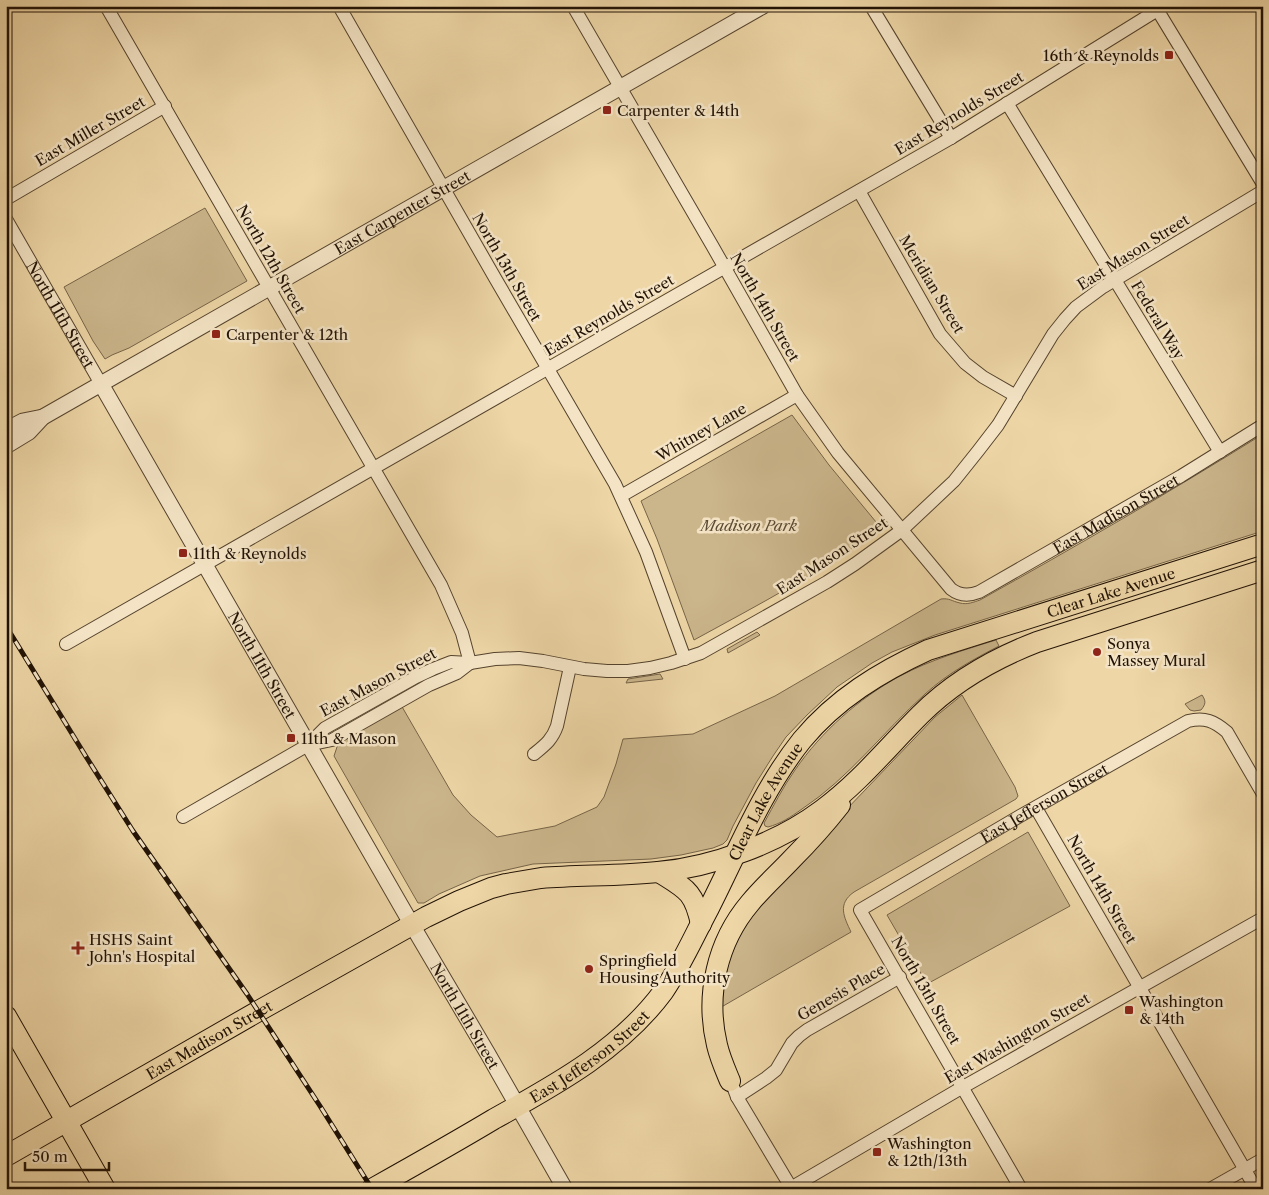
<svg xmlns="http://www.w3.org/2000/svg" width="1269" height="1195" font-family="'Libre Caslon Text',serif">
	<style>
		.green { fill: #cbb58b; stroke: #766448 }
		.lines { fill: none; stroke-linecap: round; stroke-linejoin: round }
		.minor-casing { stroke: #54432d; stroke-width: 14 }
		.tertiary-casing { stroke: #54432d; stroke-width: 17 }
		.primary-casing { stroke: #211205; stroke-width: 22 }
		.minor { stroke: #f4e4c5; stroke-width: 12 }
		.tertiary { stroke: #f4e4c5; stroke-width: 15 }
		.primary { stroke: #eed6a6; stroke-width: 20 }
		.rail-casing { stroke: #211205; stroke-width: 5 }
		.rail { stroke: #f4e4c5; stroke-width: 3; stroke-dasharray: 9; stroke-linecap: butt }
		.poi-dot { fill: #8f2418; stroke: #f4e4c5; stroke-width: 2 }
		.labels { text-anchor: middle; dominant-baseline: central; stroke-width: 5; stroke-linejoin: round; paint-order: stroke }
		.poi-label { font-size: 15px; fill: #211205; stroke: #f4e4c5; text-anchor: start }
		.street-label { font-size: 15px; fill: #211205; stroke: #f4e4c5 }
		.park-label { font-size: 15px; font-style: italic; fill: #5c4b34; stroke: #f4e4c5 }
	</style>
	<rect width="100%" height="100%" fill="#eed6a6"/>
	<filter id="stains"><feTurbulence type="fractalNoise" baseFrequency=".004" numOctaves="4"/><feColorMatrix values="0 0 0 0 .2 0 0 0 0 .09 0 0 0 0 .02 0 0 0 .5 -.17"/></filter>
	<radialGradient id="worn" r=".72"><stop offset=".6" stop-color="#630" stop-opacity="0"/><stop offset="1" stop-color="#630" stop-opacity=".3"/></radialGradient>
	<path class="green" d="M205 208 247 281 129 348 112 355 105 359 93 341 64 287Z
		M792 415 829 465 881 528C823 571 758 605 694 640L657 539 641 501Z
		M1263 434V531L935 635 892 652 872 663 837 687 807 715 786 737 773 756 756 783 733 826 727 840 723 844 713 848 681 855 651 859 533 864 480 876 439 894 424 903H418L334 756 337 747 341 741 401 705 453 795 471 815 497 837 555 826 597 807 604 797 616 764 623 739 693 734 775 696 941 599C950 598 951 601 960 603 967 605 974 602 980 600 1075 547 1170 492 1263 434Z
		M757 632 760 635 728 653 727 649Z
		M996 640 999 646C972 660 947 674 925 694 883 732 849 778 802 809 791 817 780 824 768 827L765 826 764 823C774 805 783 787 795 770 822 731 858 699 900 676 930 660 964 650 996 640Z
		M660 674 663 679 626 683 628 679Z
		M962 695 1015 787 1018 796 1016 799 854 892C837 904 844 917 851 932L718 1009 728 950 776 883 935 717Z
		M1202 695C1206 701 1206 704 1201 710L1194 711 1190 710 1185 704Z
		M1028 832 1070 906 927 984 887 915Z"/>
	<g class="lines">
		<defs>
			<g id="minor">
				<path d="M106 6 441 585 462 633 470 663"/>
				<path d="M339 6 495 278 615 484 646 552 685 659"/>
				<path id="s1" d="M573 6 713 247 797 395 838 453 951 589C960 596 969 596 979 592L1181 476 1263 425"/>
				<path d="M871 6 951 138"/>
				<path d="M1155 6 1263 184"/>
				<path d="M1007 103 1220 452"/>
				<path d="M859 191 940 334 965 363 983 377 1016 396"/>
				<path d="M6 199 165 106"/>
				<path id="s2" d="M6 219 101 384"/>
				<path d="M621 496 797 395"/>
				<path d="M66 644 951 138 1164 6"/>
				<path d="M308 745 325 728 416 677 433 669 451 662 470 663 495 659 519 658 543 661 584 669 607 671H628L650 668 671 663 701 653 827 582 855 564 902 530 954 481 978 451 998 425 1053 334 1065 319 1076 307 1103 287 1263 191"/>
				<path d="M534 754C545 745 552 740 557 726L570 667"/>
				<path d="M1036 808 1256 1189"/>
				<path d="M183 817 308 745 332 740 429 685 457 673 470 663"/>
				<path d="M734 1089 737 1097 792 1189"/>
				<path d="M737 1097 766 1078 776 1070 792 1043 799 1036 807 1030 900 977"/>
				<path d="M789 1189 963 1087 1263 918"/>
				<path id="s3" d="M1021 1189 860 910 1020 816 1188 721C1205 717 1214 721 1227 732L1263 794"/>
				<path d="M1210 1189 1263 1159"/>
			</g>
			<g id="tertiary">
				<path id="s4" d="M101 384 412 925 488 1054 565 1189"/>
				<path d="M6 430 23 421 43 417"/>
				<path id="s5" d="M6 446 29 432 43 417 763 6"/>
			</g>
			<g id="primary">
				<path d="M659 872C686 889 694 891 701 924"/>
				<path d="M6 1016 105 1189"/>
				<path d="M730 1081C725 1069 720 1058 717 1045 705 995 717 942 750 903 763 887 779 873 792 859 809 842 825 824 840 805"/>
				<path id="s6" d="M6 1156 262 1009 426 917 459 901 491 888 506 884 541 878C580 875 619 876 658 872 713 867 778 843 822 810 859 783 888 747 920 715 953 682 993 659 1037 642L1263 570"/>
				<path id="s7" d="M372 1189C413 1166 454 1143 494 1119 555 1085 620 1050 663 992 681 966 694 936 709 908 738 851 762 790 802 740 836 699 880 672 928 650L1263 544"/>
			</g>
		</defs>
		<use href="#minor" class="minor-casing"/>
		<use href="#tertiary" class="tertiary-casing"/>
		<use href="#primary" class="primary-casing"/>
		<use href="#minor" class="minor"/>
		<use href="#tertiary" class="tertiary"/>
		<use href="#primary" class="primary"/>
		<defs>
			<path id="rail" d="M6 626 85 755 133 831 247 994 320 1106 372 1189"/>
		</defs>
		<use href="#rail" class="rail-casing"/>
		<use href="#rail" class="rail"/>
	</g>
	<g class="poi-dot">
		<rect x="1164" y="50" width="10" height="10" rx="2.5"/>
		<rect x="602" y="105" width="10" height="10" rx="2.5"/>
		<rect x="211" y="329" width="10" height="10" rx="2.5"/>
		<rect x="178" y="548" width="10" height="10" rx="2.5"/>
		<circle cx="1097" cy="652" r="5"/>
		<rect x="286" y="733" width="10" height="10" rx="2.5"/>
		<path d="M75.5 940.5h5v5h5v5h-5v5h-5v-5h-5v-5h5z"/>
		<circle cx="589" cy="969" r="5"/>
		<rect x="1124" y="1005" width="10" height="10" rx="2.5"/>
		<rect x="872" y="1147" width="10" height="10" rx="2.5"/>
	</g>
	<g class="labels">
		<g class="poi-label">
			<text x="1159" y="55" text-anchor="end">16th &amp; Reynolds</text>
			<text x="617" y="110">Carpenter &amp; 14th</text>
			<text x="226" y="334">Carpenter &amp; 12th</text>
			<text x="193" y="553">11th &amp; Reynolds</text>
			<text x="1107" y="643">Sonya<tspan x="1107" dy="17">Massey Mural</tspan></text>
			<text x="301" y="738">11th &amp; Mason</text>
			<text x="89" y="939">HSHS Saint<tspan x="89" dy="17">John's Hospital</tspan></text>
			<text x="599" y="960">Springfield<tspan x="599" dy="17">Housing Authority</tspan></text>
			<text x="1139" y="1001">Washington<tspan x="1139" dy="17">&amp; 14th</tspan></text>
			<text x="887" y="1143">Washington<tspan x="887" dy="17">&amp; 12th/13th</tspan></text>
		</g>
		<g class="street-label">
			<text transform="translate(959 113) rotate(-31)">East Reynolds Street</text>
			<text transform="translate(90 131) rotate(-30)">East Miller Street</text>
			<text stroke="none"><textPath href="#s5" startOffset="461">East Carpenter Street</textPath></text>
			<text transform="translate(1133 252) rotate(-32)">East Mason Street</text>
			<text transform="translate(271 259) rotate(60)">North 12th Street</text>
			<text transform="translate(507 267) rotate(60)">North 13th Street</text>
			<text transform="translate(932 284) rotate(59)">Meridian Street</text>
			<text transform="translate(765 307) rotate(60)">North 14th Street</text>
			<text stroke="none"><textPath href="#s2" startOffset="110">North 11th Street</textPath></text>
			<text transform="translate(609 315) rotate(-30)">East Reynolds Street</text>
			<text transform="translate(1158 320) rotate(59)">Federal Way</text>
			<text transform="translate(701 432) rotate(-30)">Whitney Lane</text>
			<text stroke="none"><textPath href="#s1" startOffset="884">East Madison Street</textPath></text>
			<text transform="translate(832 556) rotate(-33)">East Mason Street</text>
			<text stroke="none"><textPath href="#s7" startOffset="990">Clear Lake Avenue</textPath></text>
			<text stroke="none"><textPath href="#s4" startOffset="324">North 11th Street</textPath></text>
			<text transform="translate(378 682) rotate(-28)">East Mason Street</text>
			<text stroke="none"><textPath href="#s7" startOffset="570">Clear Lake Avenue</textPath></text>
			<text stroke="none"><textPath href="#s3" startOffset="535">East Jefferson Street</textPath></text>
			<text transform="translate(1102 889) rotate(60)">North 14th Street</text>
			<text transform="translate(926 990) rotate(60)">North 13th Street</text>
			<text transform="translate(841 992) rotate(-30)">Genesis Place</text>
			<text stroke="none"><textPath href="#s4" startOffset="729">North 11th Street</textPath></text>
			<text transform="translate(1017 1038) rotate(-30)">East Washington Street</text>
			<text stroke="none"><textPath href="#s6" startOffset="234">East Madison Street</textPath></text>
			<text stroke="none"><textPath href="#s7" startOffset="255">East Jefferson Street</textPath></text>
		</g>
		<g class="park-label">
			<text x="749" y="525">Madison Park</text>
		</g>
	</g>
	<rect width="1269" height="1195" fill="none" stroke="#eed6a6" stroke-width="25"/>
	<rect x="8" y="8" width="1254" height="1180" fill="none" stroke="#211205" stroke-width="2.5"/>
	<rect x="12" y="12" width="1244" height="1170" fill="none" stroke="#211205"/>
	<path d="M25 1162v8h84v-8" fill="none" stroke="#211205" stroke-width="2.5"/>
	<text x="32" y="1162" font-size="15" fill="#211205" stroke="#f4e4c5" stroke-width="4" paint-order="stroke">50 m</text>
	<rect width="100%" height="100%" filter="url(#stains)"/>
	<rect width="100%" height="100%" fill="url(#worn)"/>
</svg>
